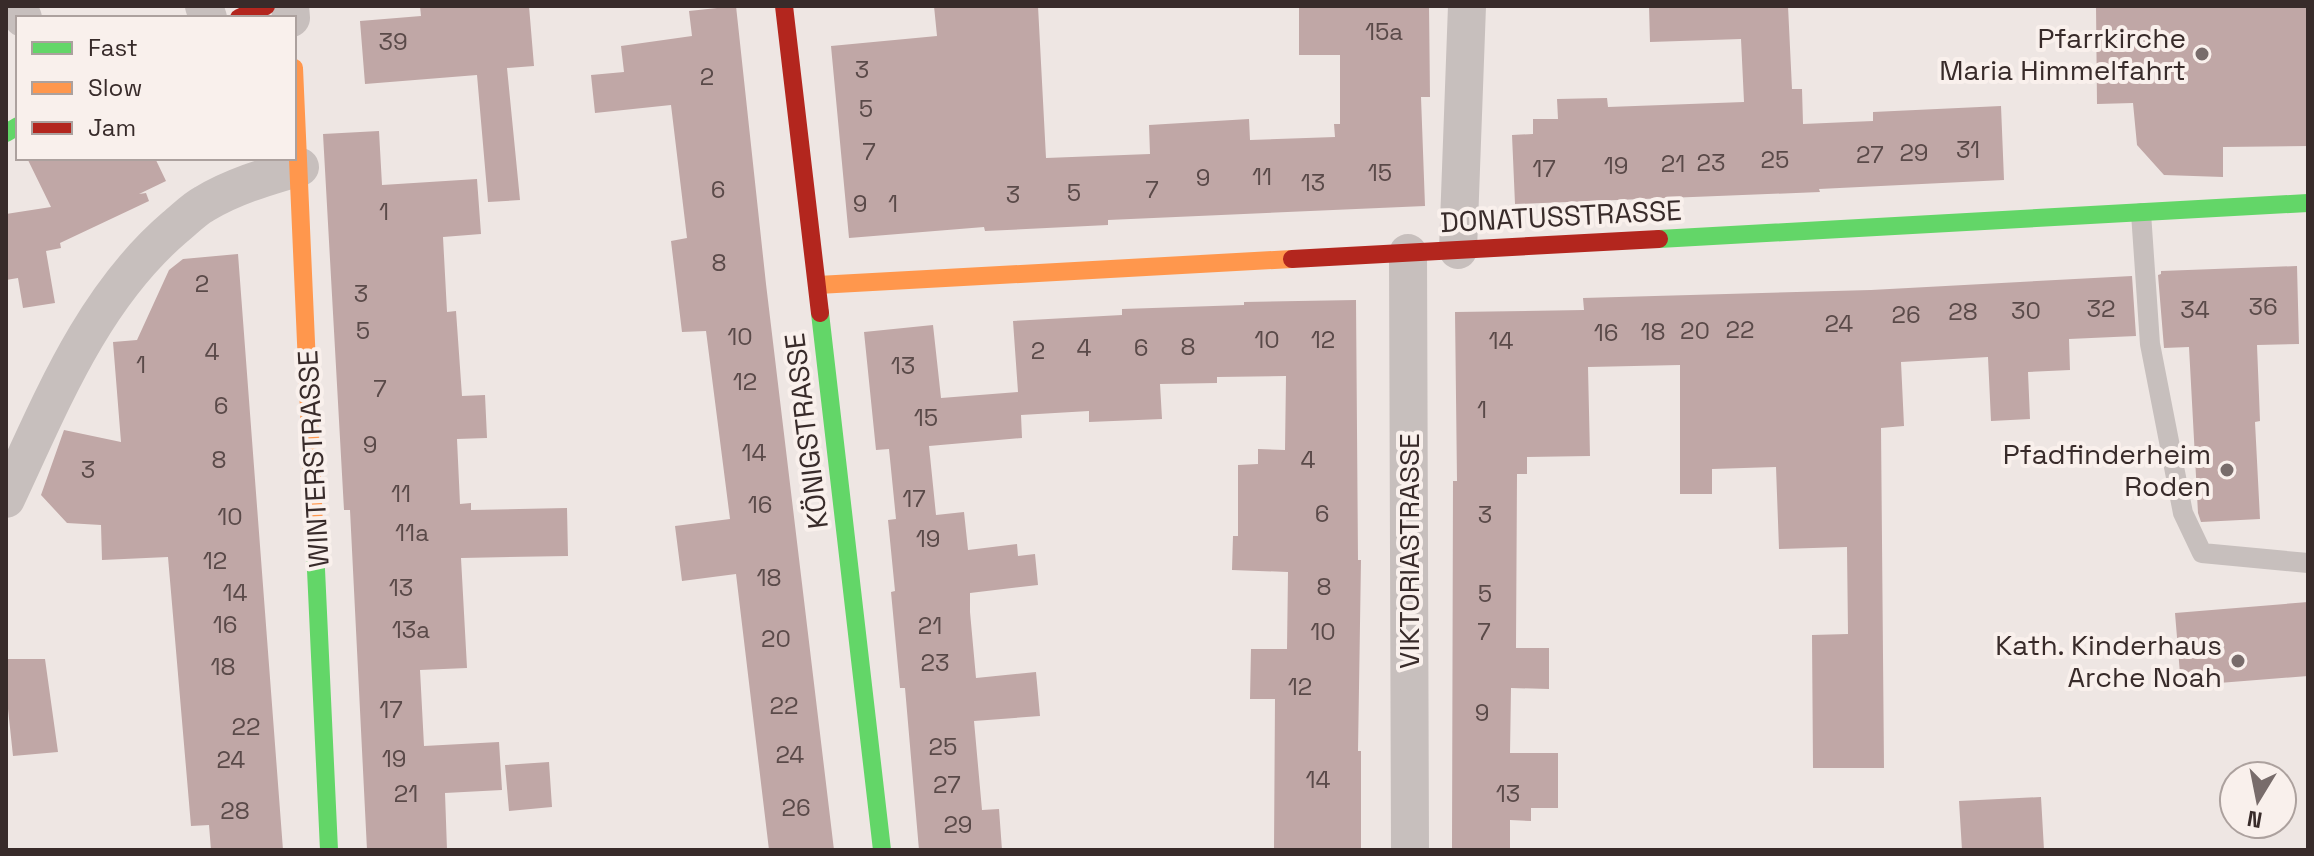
<svg xmlns="http://www.w3.org/2000/svg" width="2314" height="856" font-family="'Space Grotesk',sans-serif">
	<style>
		.building { fill: #c0a7a6 }
		.lines { fill: none; stroke-linecap: round; stroke-linejoin: round }
		.lane { stroke: #c7bfbd; stroke-width: 20 }
		.street { stroke: #c7bfbd; stroke-width: 38 }
		.fast { stroke: #63d668; stroke-width: 18 }
		.slow { stroke: #ff974d; stroke-width: 18 }
		.jam { stroke: #b3261e; stroke-width: 18 }
		.poi-dot { fill: #786c6b; stroke: #f9f0ec; stroke-width: 3 }
		.labels { text-anchor: middle; dominant-baseline: central; stroke-width: 8; stroke-linejoin: round; paint-order: stroke }
		.number-label { font-size: 24px; fill: #5a4a49 }
		.poi-label { font-size: 28px; fill: #382b2a; stroke: #f9f0ec; text-anchor: end }
		.street-label { font-size: 28px; fill: #382b2a; stroke: #f9f0ec }
	</style>
	<rect width="100%" height="100%" fill="#eee6e3"/>
	<path class="building" d="M420 6H529L534 66 507 68 520 200 488 202 477 75 365 84 360 21 421 16Z
		M736 6 766 284 834 850H769L736 574 682 581 675 526 730 519 706 331 682 332 671 241 687 238 671 105 595 113 591 75 624 72 621 46 692 36 689 11Z
		M934 6H1038L1046 158 1150 154 1149 125 1249 119 1250 140 1335 137 1334 124H1340V55H1299V6H1429L1430 97H1421L1425 206 1108 220V225L985 231 984 227 849 238 831 46 937 36Z
		M1649 6H1788L1792 89H1802L1803 124 1873 121V112L2001 106 2004 180 1819 189 1820 192 1515 204 1512 135 1533 134V119H1558L1557 99 1607 98 1608 107 1744 102 1741 39 1650 42Z
		M2096 6H2308V146L2223 147V177L2164 175 2137 145 2133 103 2097 104Z
		M379 131 382 185 477 179 481 234 443 237 447 312 456 311 462 396 485 395 487 438 457 439 460 504 471 503V510L567 508 568 556 461 558 467 668 420 670 424 746 499 742 502 790 445 793 447 850H367L350 510H344L323 134Z
		M27 158H155L166 181 139 194 146 193 149 201 60 243 61 248 46 251 55 303 23 308 18 278 6 280V214L51 207Z
		M238 254 252 440 283 850H211L209 825 191 826 168 557 102 560 101 525 67 523 41 495 64 430 121 442 113 342 137 340 169 270 183 259Z
		M2297 266 2299 344 2257 345 2260 421 2255 422 2260 519 2201 522 2198 513 2189 347 2164 348 2158 275 2161 274V271Z
		M2132 276 2136 336 2069 339 2070 370 2028 372 2030 419 1991 421 1988 357 1901 362 1904 426 1881 428 1884 768H1813L1812 635 1848 634 1847 547 1779 549 1776 467 1712 469V494H1680V365L1588 367 1590 456 1527 457V474H1517L1516 648H1549V689L1511 688 1510 753H1558V808H1531V821L1510 820V850H1452L1453 481H1457L1455 312 1584 310 1583 298 1871 290Z
		M1356 300 1358 560H1361L1358 751H1361V850H1274L1275 699H1250L1251 649H1287L1288 572 1232 570 1233 536H1238V465L1258 464V449L1285 450 1286 376 1217 377V383L1160 384 1162 419 1089 422V411L1021 415 1022 438 929 446 936 515 964 512 968 550 1017 544 1018 556 1035 554 1038 585 970 593V612L976 678 1036 672 1040 716 974 721 982 810 999 809 1002 850H919L905 688H900L891 592 895 591 888 520 896 519 889 449 876 450 864 332 933 325 941 398 1018 392 1013 321 1122 315V309L1244 305V302Z
		M2308 602V676L2181 686 2175 613Z
		M6 659H45L58 752 13 756 6 690Z
		M549 762 552 807 509 811 505 765Z
		M2041 797 2044 850H1962L1959 801Z"/>
	<g class="lines">
		<path class="lane" d="M2141 213 2150 344 2183 513 2202 553 2308 563"/>
		<path class="street" d="M18 6 23 18
			M204 6 208 18
			M290 6 291 18
			M1458 250 1467 6
			M1408 253 1410 850
			M6 499C51 403 92 298 175 227 184 220 193 210 204 204 234 186 266 177 300 167"/>
		<path class="fast" d="M6 133 18 126
			M1659 239 2308 203
			M820 313 882 850
			M315 548 329 850"/>
		<path class="slow" d="M294 68 315 548
			M818 285 1292 259"/>
		<path class="jam" d="M784 6 820 313
			M239 18 266 6
			M1292 259 1659 239"/>
	</g>
	<g class="poi-dot">
		<circle cx="2202" cy="54" r="8"/>
		<circle cx="2227" cy="470" r="8"/>
		<circle cx="2238" cy="661" r="8"/>
	</g>
	<g class="labels">
		<g class="number-label">
			<text x="1384" y="31">15a</text>
			<text x="393" y="41">39</text>
			<text x="862" y="69">3</text>
			<text x="707" y="76">2</text>
			<text x="866" y="108">5</text>
			<text x="1968" y="149">31</text>
			<text x="869" y="151">7</text>
			<text x="1914" y="152">29</text>
			<text x="1870" y="154">27</text>
			<text x="1775" y="159">25</text>
			<text x="1711" y="162">23</text>
			<text x="1673" y="163">21</text>
			<text x="1616" y="165">19</text>
			<text x="1544" y="168">17</text>
			<text x="1380" y="172">15</text>
			<text x="1262" y="176">11</text>
			<text x="1203" y="177">9</text>
			<text x="1313" y="182">13</text>
			<text x="718" y="189">6</text>
			<text x="1152" y="189">7</text>
			<text x="1074" y="192">5</text>
			<text x="1013" y="194">3</text>
			<text x="860" y="203">9</text>
			<text x="893" y="203">1</text>
			<text x="384" y="211">1</text>
			<text x="719" y="262">8</text>
			<text x="202" y="283">2</text>
			<text x="361" y="293">3</text>
			<text x="2263" y="306">36</text>
			<text x="2101" y="308">32</text>
			<text x="2195" y="309">34</text>
			<text x="2026" y="310">30</text>
			<text x="1963" y="311">28</text>
			<text x="1906" y="314">26</text>
			<text x="1839" y="323">24</text>
			<text x="1740" y="329">22</text>
			<text x="363" y="330">5</text>
			<text x="1695" y="330">20</text>
			<text x="1653" y="331">18</text>
			<text x="1606" y="332">16</text>
			<text x="740" y="336">10</text>
			<text x="1267" y="339">10</text>
			<text x="1323" y="339">12</text>
			<text x="1501" y="340">14</text>
			<text x="1188" y="346">8</text>
			<text x="1084" y="347">4</text>
			<text x="1141" y="347">6</text>
			<text x="1038" y="350">2</text>
			<text x="212" y="351">4</text>
			<text x="141" y="364">1</text>
			<text x="903" y="365">13</text>
			<text x="745" y="381">12</text>
			<text x="380" y="388">7</text>
			<text x="221" y="405">6</text>
			<text x="1482" y="409">1</text>
			<text x="926" y="417">15</text>
			<text x="370" y="444">9</text>
			<text x="754" y="452">14</text>
			<text x="219" y="459">8</text>
			<text x="1308" y="459">4</text>
			<text x="88" y="469">3</text>
			<text x="401" y="493">11</text>
			<text x="914" y="498">17</text>
			<text x="760" y="504">16</text>
			<text x="1322" y="513">6</text>
			<text x="1485" y="514">3</text>
			<text x="230" y="516">10</text>
			<text x="412" y="532">11a</text>
			<text x="928" y="538">19</text>
			<text x="215" y="560">12</text>
			<text x="769" y="577">18</text>
			<text x="1324" y="586">8</text>
			<text x="401" y="587">13</text>
			<text x="235" y="592">14</text>
			<text x="1485" y="593">5</text>
			<text x="225" y="624">16</text>
			<text x="930" y="625">21</text>
			<text x="411" y="629">13a</text>
			<text x="1323" y="631">10</text>
			<text x="1484" y="631">7</text>
			<text x="776" y="638">20</text>
			<text x="935" y="662">23</text>
			<text x="223" y="666">18</text>
			<text x="1300" y="686">12</text>
			<text x="784" y="705">22</text>
			<text x="391" y="709">17</text>
			<text x="1482" y="712">9</text>
			<text x="246" y="726">22</text>
			<text x="943" y="746">25</text>
			<text x="790" y="754">24</text>
			<text x="394" y="758">19</text>
			<text x="231" y="759">24</text>
			<text x="1318" y="779">14</text>
			<text x="947" y="784">27</text>
			<text x="406" y="793">21</text>
			<text x="1508" y="793">13</text>
			<text x="796" y="807">26</text>
			<text x="235" y="810">28</text>
			<text x="958" y="824">29</text>
		</g>
		<g class="poi-label">
			<text x="2186" y="38">Pfarrkirche<tspan x="2186" dy="32">Maria Himmelfahrt</tspan></text>
			<text x="2211" y="454">Pfadfinderheim<tspan x="2211" dy="32">Roden</tspan></text>
			<text x="2222" y="645">Kath. Kinderhaus<tspan x="2222" dy="32">Arche Noah</tspan></text>
		</g>
		<g class="street-label">
			<text transform="translate(1561 216) rotate(-3)">DONATUSSTRASSE</text>
			<text transform="translate(806 431) rotate(-97)">KÖNIGSTRASSE</text>
			<text transform="translate(313 459) rotate(-93)">WINTERSTRASSE</text>
			<text transform="translate(1409 551) rotate(-90)">VIKTORIASTRASSE</text>
		</g>
	</g>
	<rect width="2314" height="856" fill="none" stroke="#382b2a" stroke-width="16"/>
	<rect x="16" y="16" width="280" height="144" fill="#f9f0ec" stroke="#aca19e" stroke-width="2"/>
	<rect x="32" y="42" width="40" height="12" fill="#63d668" stroke="#aca19e" stroke-width="2"/>
	<text x="88" y="56" font-size="24" fill="#382b2a">Fast</text>
	<rect x="32" y="82" width="40" height="12" fill="#ff974d" stroke="#aca19e" stroke-width="2"/>
	<text x="88" y="96" font-size="24" fill="#382b2a">Slow</text>
	<rect x="32" y="122" width="40" height="12" fill="#b3261e" stroke="#aca19e" stroke-width="2"/>
	<text x="88" y="136" font-size="24" fill="#382b2a">Jam</text>
	<g transform="translate(2258 800) rotate(190)"><circle r="38" fill="#f9f0ec" stroke="#aca19e" stroke-width="2"/>
	<path d="M0-6L14 30L0 20L-14 30Z" fill="#786c6b"/>
	<text y="-12" font-size="22" font-weight="bold" text-anchor="middle" fill="#382b2a">N</text>
	</g>
</svg>
